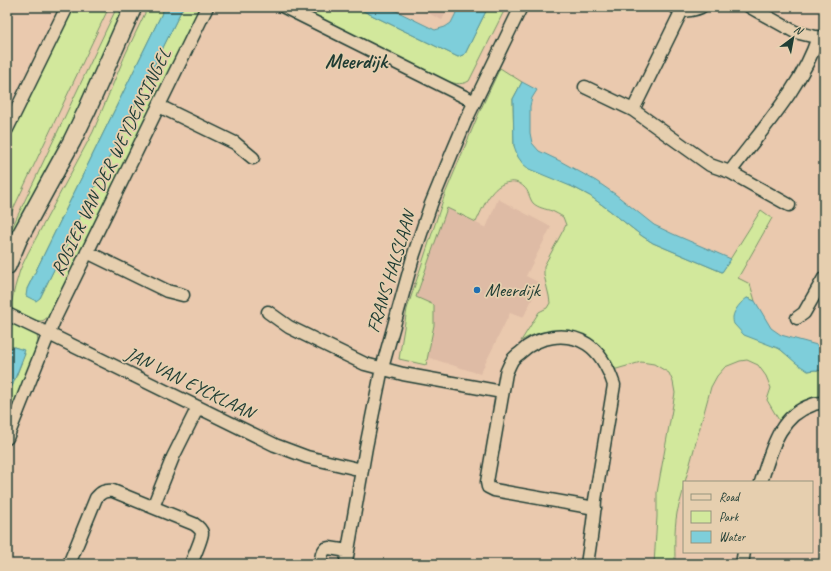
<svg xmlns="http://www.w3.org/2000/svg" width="831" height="571" font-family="Caveat,sans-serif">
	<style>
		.built { fill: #debba5 }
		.green { fill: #d2e89c; stroke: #789268 }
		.water { fill: #7eceda; stroke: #589498 }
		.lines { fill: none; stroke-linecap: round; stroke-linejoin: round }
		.street-casing { stroke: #1f3d34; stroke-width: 15 }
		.secondary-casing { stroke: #1f3d34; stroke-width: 20 }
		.street { stroke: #e6cfaf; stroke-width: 12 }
		.secondary { stroke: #e6cfaf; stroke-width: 17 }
		.poi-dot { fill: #1f6fb2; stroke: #e6cfaf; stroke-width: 1.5 }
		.labels { text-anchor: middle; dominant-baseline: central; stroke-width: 3.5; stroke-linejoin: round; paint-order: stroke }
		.street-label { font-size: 19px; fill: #1f3d34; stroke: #e6cfaf }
		.poi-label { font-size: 19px; fill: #1f3d34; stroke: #e6cfaf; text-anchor: start }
		.quarter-label { font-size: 21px; font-weight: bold; fill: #1f3d34; stroke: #e6cfaf }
	</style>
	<rect width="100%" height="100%" fill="#eac9ae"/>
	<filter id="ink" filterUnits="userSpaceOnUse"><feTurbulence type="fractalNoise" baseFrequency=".025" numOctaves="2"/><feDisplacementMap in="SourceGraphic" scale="8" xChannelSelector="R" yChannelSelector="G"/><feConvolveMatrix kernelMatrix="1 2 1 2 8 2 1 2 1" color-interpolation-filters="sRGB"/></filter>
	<g filter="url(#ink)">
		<path class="built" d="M416 7H449L442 20Z
			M498 199 551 227 526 276 540 283 523 318 510 313 480 374 427 357 434 325 416 298 447 208 486 228Z"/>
		<path class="green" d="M73 7H109L7 222V141Z
			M117 7H128L93 84 7 253V238Z
			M148 7H165L27 289 40 298 183 7H200L49 316C46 318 44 321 41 321 33 322 17 312 10 309L15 287 20 270 28 253 93 132 126 53Z
			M294 7H355L458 57 465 54 488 7H506L469 81C460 86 453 83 444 80Z
			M500 68 522 82 513 99 514 146 558 180 575 188 590 196 609 210 642 236 653 243 722 272 761 210 772 218 738 278 750 284 755 301 747 298 777 347 808 371 815 370 824 371V399L796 407 782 419 780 422 767 400 771 388 766 376 758 365 747 360 740 361 725 367 717 376 711 387 685 482H684C684 493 679 503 677 513 674 530 675 547 675 564H654L657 517V493L675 393 673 382 669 373 654 364 641 362 613 370 563 331C547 330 534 333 521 341L539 312 547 308 550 303 549 296 544 275V266L566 225 563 217C560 215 556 213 552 211 546 209 538 208 533 203 529 198 529 191 524 187 520 183 515 181 510 182 491 184 483 208 476 222L447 208 416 297 434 305V325L426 365 399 359 407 309 445 194 479 113Z
			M7 320 37 335 39 347 7 426V399L25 354 23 352V350L14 347H12L7 355Z"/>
		<path class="water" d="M165 7H183L40 298 36 301 26 296 27 289Z
			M355 7H388L435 30 445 27 451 23 459 7H488L465 54 458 57Z
			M522 82 537 90 532 98 530 106V133L532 143 539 151 560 161 596 181 615 194 654 225 673 234 731 259 722 272 653 243 642 236 609 210 590 196 575 188 529 169 523 164 518 157 514 146 513 99Z
			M747 298 755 301 771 328 781 335 824 347V371L815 370 808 371 796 363 780 349 744 335 734 324C733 322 733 319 733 317 734 310 741 302 747 298Z
			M12 347H14L24 350 23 352 25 353 7 399V355L10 349Z"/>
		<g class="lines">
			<defs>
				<path id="street" d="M284 7 475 102
					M675 7C685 12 691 11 701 7
					M750 7 795 32 824 39
					M585 87 633 110 710 165 730 172 789 205
					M159 106 235 143 253 158
					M633 110 682 10
					M7 129 67 7
					M730 172C761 130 802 87 818 37
					M87 252 167 291 183 295
					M268 312 289 327 365 364 403 374 502 392
					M7 314 49 334 275 445 307 457 362 470
					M797 318 804 313 824 278
					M7 438 55 318 207 7
					M761 482C771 452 778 416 812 405 815 403 820 403 824 403
					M153 507 173 457 198 407
					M69 564 96 498C101 492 105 490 113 491L194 524C197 526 201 529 202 533 202 539 193 558 191 564
					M320 564 322 554 325 549 329 548 348 551
					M347 564 346 562 366 447 382 368 414 254 431 204 452 153 466 120 521 7
					M587 564C590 543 594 522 595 500L614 385C609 370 601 353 587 344 566 331 537 336 520 353 517 355 515 357 513 359 510 363 508 369 506 373L487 482 488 487 494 490 595 508
					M742 564 744 552"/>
				<path id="secondary" d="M7 266 18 240 72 141 87 110 133 7"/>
			</defs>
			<use href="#street" class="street-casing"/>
			<use href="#secondary" class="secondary-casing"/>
			<use href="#street" class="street"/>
			<use href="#secondary" class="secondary"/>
		</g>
	</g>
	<circle class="poi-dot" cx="477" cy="290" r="4"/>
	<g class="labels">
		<g class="street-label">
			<text transform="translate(111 162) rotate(-64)">ROGIER VAN DER WEYDENSINGEL</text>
			<text transform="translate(391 272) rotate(-73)">FRANS HALSLAAN</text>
			<text transform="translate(190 383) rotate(26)">JAN VAN EYCKLAAN</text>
		</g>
		<g class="poi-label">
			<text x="485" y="290">Meerdijk</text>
		</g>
		<g class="quarter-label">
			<text x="356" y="61">Meerdijk</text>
		</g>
	</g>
	<rect width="831" height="571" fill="none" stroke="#e6cfaf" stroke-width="24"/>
	<rect x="12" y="12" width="807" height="547" fill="none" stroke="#1f3d34" stroke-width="1.5" filter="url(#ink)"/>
	<rect x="683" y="481" width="130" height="72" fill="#e6cfaf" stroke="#96957e"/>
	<rect x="691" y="494" width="20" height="6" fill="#e6cfaf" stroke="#96957e"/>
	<text x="719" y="501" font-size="12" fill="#1f3d34">Road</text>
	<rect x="691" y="511" width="20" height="12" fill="#d2e89c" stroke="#96957e"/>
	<text x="719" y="521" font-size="12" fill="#1f3d34">Park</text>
	<rect x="691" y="531" width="20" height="12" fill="#7eceda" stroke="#96957e"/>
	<text x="719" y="541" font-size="12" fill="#1f3d34">Water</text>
	<g transform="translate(793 38) rotate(32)" stroke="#e6cfaf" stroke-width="3" paint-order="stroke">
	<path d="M0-3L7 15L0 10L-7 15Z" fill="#1f3d34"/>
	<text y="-6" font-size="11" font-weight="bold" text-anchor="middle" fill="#1f3d34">N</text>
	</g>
</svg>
